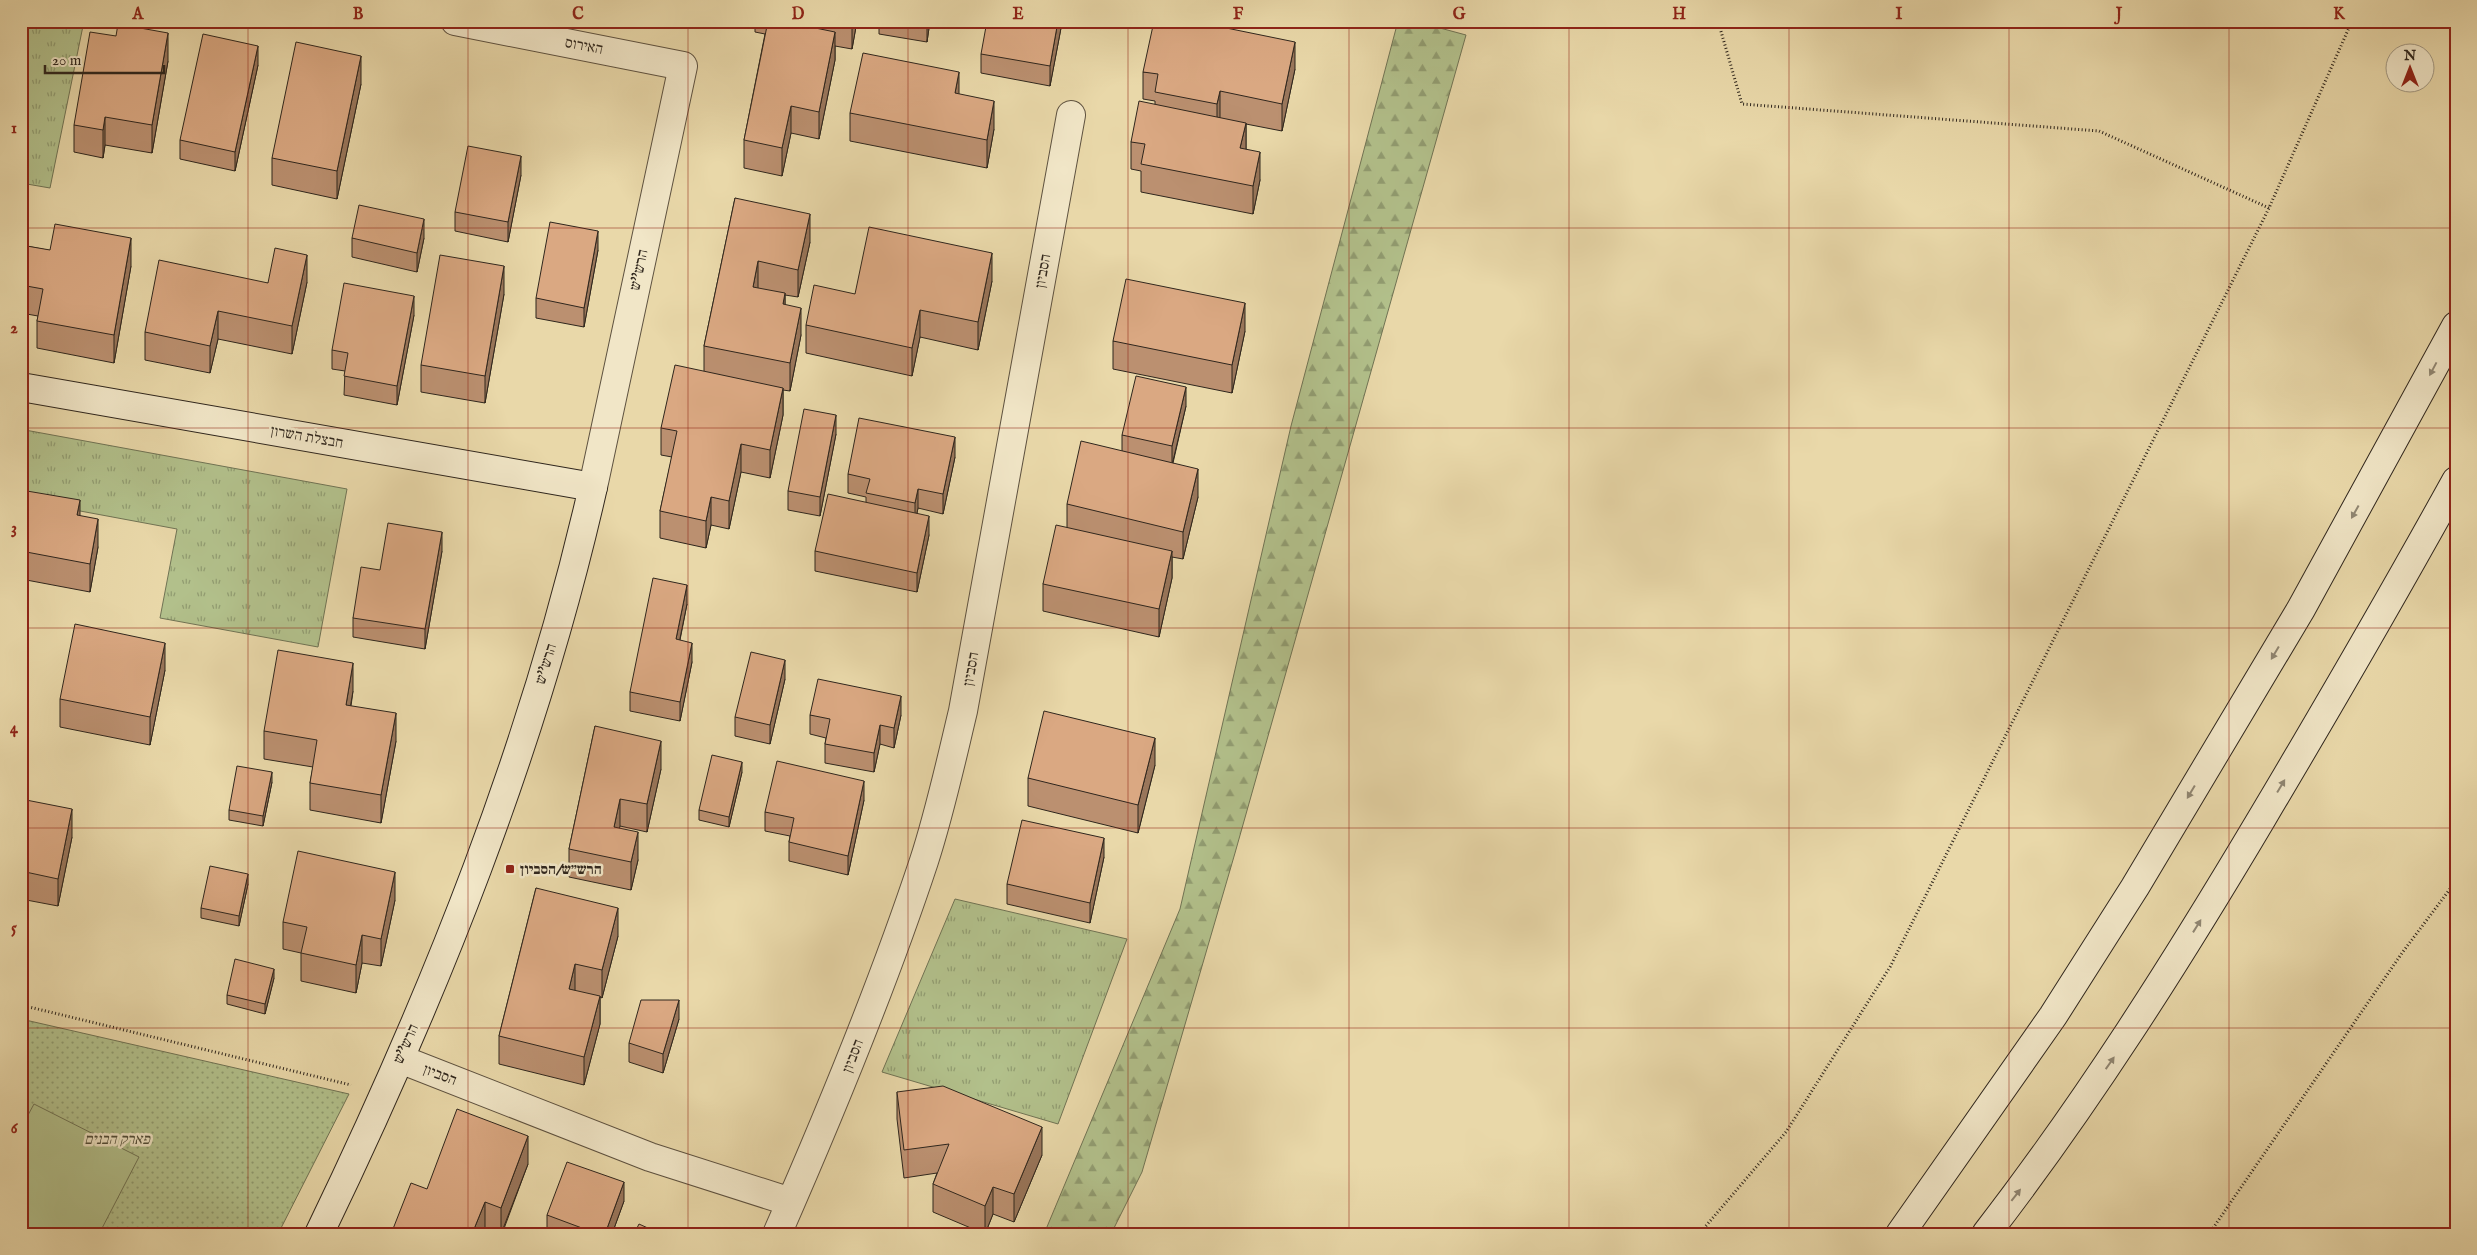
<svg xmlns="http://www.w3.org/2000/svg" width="2477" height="1255" font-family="'IM FELL English','Frank Ruhl Libre',serif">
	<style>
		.grass { fill: url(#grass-tufts); stroke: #707354 }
		.forest { fill: url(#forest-firs); stroke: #707354 }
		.park { fill: url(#park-dots); stroke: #707354 }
		.pitch { fill: #b2c08b; stroke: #707354 }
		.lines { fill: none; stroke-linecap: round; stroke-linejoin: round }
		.street-casing { stroke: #5e5240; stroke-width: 30 }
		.secondary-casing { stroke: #2f261d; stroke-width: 30 }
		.path { stroke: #2f261d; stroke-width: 3; stroke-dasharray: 1 2.5; stroke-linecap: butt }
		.street { stroke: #f1e6c7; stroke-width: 28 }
		.secondary { stroke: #f1e6c7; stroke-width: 28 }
		.wall { fill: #bb9070; stroke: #2f261d }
		.shaded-wall { fill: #99765b; stroke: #2f261d }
		.building { fill: #daa882; stroke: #2f261d }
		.oneway { fill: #908672 }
		.grid { fill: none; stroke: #8f2418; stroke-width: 1; stroke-opacity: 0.55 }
		.poi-dot { fill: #8f2418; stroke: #f1e6c7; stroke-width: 2 }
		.labels { text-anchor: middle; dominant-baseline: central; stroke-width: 5; stroke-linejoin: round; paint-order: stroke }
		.street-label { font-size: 15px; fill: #2f261d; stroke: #f1e6c7 }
		.poi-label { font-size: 15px; font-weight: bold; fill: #2f261d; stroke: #f1e6c7; text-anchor: start }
		.park-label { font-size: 15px; font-style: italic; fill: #504c38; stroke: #f1e6c7 }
		.neatline { fill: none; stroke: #8f2418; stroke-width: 2 }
		.grid-label { font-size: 16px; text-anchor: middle; font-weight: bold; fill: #8f2418 }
	</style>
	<defs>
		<pattern id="grass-tufts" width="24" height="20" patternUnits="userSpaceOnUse" patternTransform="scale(1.25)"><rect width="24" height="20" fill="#b2c08b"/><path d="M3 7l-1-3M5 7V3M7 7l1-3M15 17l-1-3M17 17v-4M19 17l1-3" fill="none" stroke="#919c71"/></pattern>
		<pattern id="forest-firs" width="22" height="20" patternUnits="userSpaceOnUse" patternTransform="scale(1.25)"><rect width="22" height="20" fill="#b2c08b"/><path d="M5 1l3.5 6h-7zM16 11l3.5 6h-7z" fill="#919c71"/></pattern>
		<pattern id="park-dots" width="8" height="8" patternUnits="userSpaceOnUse" patternTransform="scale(1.25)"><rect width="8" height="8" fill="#b2c08b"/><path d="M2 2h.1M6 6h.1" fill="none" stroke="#919c71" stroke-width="1.8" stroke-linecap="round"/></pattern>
	</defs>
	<rect width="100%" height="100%" fill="#e9d8a9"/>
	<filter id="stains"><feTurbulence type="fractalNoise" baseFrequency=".004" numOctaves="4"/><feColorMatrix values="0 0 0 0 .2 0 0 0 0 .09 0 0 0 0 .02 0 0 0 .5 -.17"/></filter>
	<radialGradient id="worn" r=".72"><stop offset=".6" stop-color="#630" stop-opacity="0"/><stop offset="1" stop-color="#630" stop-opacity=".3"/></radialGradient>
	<path class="grass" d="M21 21H84L50 188 21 183Z
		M25 430 347 489 318 647 160 618 177 529 21 500V431Z
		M955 899 1127 939 1058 1124 882 1072Z"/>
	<path class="forest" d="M1398 21H1414L1466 35 1235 853 1142 1172 1111 1234H1044L1180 909 1291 426Z"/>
	<path class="park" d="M21 1019 349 1094 278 1234H21Z"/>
	<path class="pitch" d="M34 1104 139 1157 99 1234H21V1128Z"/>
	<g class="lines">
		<defs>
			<path id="street" d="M455 21 683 66 593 487
				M400 1059 650 1157 791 1202
				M777 1234C831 1111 882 988 924 861 940 812 951 761 963 711L1071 115"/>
			<path id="secondary" d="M21 387 593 487C534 747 435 994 319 1234
				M1900 1234 2053 1016 2135 887 2301 609 2456 326
				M1986 1234C2088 1102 2177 961 2262 818 2328 707 2393 595 2456 481"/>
		</defs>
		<use href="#street" class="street-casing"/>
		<use href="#secondary" class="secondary-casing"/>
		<path class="path" d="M1718 21 1742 104 2099 131 2269 208
			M21 1005 351 1085
			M1699 1234 1786 1132 1890 967 2269 208 2352 21
			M2209 1234 2402 953 2456 881"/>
		<use href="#street" class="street"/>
		<use href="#secondary" class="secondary"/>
	</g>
	<path class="wall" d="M755 21H857L852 49 835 46V60L819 139 791 133 782 176 744 168V140L765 34 755 32Z
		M879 21H930L927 42 879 34Z
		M1061 21V28L1050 86 981 73V54Z
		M168 61 152 153 105 145 103 158 74 152V125Z
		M258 65 235 171 180 159V140Z
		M1295 69 1282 131 1246 124V149L1260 180 1253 214 1141 192V171L1131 169V142L1155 104V101L1143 99V72Z
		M361 84 337 199 272 185V158Z
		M959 94 994 129 987 168 850 141V113Z
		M521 175 508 242 455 231V212Z
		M735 198 810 242 798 297 785 295V304L801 335 790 391 783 390V415L770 478 741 472 729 529 711 525 706 548 660 538V511L672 457 661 455V428L704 371V346Z
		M352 238H424L417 272 352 257Z
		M21 245 131 266 114 363 37 348V321L38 316 21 313Z
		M598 250 584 327 536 318V298Z
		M992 281 978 350 920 337 912 376 806 353V325L855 294Z
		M307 282 292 354 218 339 210 373 145 360V332L268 283Z
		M504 294 485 403 421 392V365Z
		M414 315 397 405 344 395 345 371 332 369V350Z
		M1245 331 1232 393 1113 369V341Z
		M1186 406 1173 463 1198 497 1183 559 1172 557V578L1159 637 1043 611V584L1067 528V504L1122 451V435Z
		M836 434 820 516 788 510V491Z
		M955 457 943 514 918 508 917 513 929 535 917 592 815 571V551L866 503V497L848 493V474Z
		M21 490 80 516 98 547 90 592 21 579Z
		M442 551 425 649 353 637V618L380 570Z
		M687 604 680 640 692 662 680 721 630 711V692Z
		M165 670 150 745 60 727V699Z
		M785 679 770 744 735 736V717Z
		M353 691 351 706 396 741 381 823 310 810V783L313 767 264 759V731Z
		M810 715H901L894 748 880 744 874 772 825 763V744L826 738 810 734Z
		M595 726 661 769 647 832 620 826 619 828 638 860 631 890 569 877V849Z
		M1155 765 1138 833 1028 806V778Z
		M742 772 729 827 699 820V810Z
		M272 782 263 826 229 820V810Z
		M21 799 72 837 58 906 21 899Z
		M864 800 848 875 789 861V842L790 836 765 831V812Z
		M1104 857 1090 923 1007 904V884Z
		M248 884 239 926 201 918V908Z
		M536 888 618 936 602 998 600 997V1024L584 1085 499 1064V1036Z
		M395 900 381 966 362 963 356 993 301 981V953L283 949V922Z
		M274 978 265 1014 227 1004V995Z
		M679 1019 663 1073 629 1062V1043Z
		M897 1092 1042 1155 1014 1222 993 1214 985 1234 933 1212V1184L937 1173 904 1178 897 1119Z
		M528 1164 502 1234H497L485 1229 427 1189Z
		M624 1201 612 1234H547V1215Z"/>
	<path class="shaded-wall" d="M852 21H857L852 49Z
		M927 21H930L927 42Z
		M1058 21H1061V28L1050 86V66Z
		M835 32V60L819 139V112Z
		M168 33V61L152 153V125Z
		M1295 42V69L1282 131V104Z
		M258 46V65L235 171V152Z
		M361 56V84L337 199V171Z
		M959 72V100L955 93Z
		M1220 91V119L1217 132V104Z
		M994 101V129L987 168V140Z
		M791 106V133L782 176V148Z
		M105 117V145L103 158V130Z
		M1246 123V150L1240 148Z
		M1260 152V180L1253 214V186Z
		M521 156V175L508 242V222Z
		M810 214V242L798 297V270Z
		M424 219V238L417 272V253Z
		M598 231V250L584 327V308Z
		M131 238V266L114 363V335Z
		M992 253V281L978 350V322Z
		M307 255V282L292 354V326Z
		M758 261V289L753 287Z
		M504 266V294L485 403V376Z
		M785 293V321L783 304Z
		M414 296V315L397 405V386Z
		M1245 303V331L1232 393V365Z
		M801 308V335L790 391V363Z
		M920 310V337L912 376V348Z
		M218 311V339L210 373V346Z
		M1186 387V406L1172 465V446Z
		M783 388V415L770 478V450Z
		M836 415V434L820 516V497Z
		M955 437V457L943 514V494Z
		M741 444V472L729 529V501Z
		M1198 469V497L1183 559V532Z
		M918 489V508L915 522V503Z
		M711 497V525L706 548V521Z
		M80 500V528L77 515Z
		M929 516V535L917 592V573Z
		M98 519V547L90 592V564Z
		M442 532V551L425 649V629Z
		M1172 551V578L1159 637V609Z
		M687 585V604L676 658V639Z
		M165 643V670L150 745V717Z
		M692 643V662L680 721V702Z
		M785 660V679L770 744V725Z
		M353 663V691L346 732V705Z
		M901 696V715L894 748V728Z
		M396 713V741L381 823V795Z
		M880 725V744L874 772V753Z
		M1155 738V765L1138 833V805Z
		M661 741V769L647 832V804Z
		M742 762V772L729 827V817Z
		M272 772V782L263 826V816Z
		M864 781V800L848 875V856Z
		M620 799V826L614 854V827Z
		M72 809V837L58 906V879Z
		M638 832V860L631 890V862Z
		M1104 838V857L1090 923V903Z
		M395 872V900L381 966V939Z
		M248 874V884L239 926V916Z
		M618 908V936L602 998V970Z
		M362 935V963L356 993V965Z
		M575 964V991L569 989Z
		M274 969V978L265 1014V1004Z
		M600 996V1024L584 1085V1057Z
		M679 1000V1019L663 1073V1054Z
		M1042 1127V1155L1014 1222V1194Z
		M528 1136V1164L501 1234V1208Z
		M624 1182V1201L612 1234H605Z
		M993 1187V1214L985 1234V1206Z
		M485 1202V1229L483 1234H472Z"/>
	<path class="building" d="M768 21H781L835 32 819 112 791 106 782 148 744 140Z
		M915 21H927V23Z
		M987 21H1058L1050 66 981 54Z
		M1154 21H1192L1295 42 1282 104 1220 91 1217 104 1155 92 1158 74 1143 72Z
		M118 24 168 33 152 125 105 117 103 130 74 125 90 32 116 36Z
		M203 34 258 46 235 152 180 140Z
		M296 42 361 56 337 171 272 158Z
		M863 53 959 72 955 93 994 101 987 140 850 113Z
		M1139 101 1246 123 1240 148 1260 152 1253 186 1141 164 1145 144 1131 142Z
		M468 146 521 156 508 222 455 212Z
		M735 198 810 214 798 270 758 261 753 287 785 293 783 304 801 308 790 363 704 346Z
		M359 205 424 219 417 253 352 238Z
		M550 222 598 231 584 308 536 298Z
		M55 224 131 238 114 335 37 321 43 289 21 285V245L50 250Z
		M869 227 992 253 978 322 920 310 912 348 806 325 814 285 855 294Z
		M275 248 307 255 292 326 218 311 210 346 145 332 159 260 268 283Z
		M440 255 504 266 485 376 421 365Z
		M1126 279 1245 303 1232 365 1113 341Z
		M344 283 414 296 397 386 344 376 348 353 332 350Z
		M675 365 783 388 770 450 741 444 729 501 711 497 706 521 660 511 677 431 661 428Z
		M1136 376 1186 387 1172 446 1122 435Z
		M804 409 836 415 820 497 788 491Z
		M859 418 955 437 943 494 918 489 915 503 866 493 870 479 848 474Z
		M1081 441 1198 469 1183 532 1067 504Z
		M21 490 80 500 77 515 98 519 90 564 21 551Z
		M828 494 929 516 917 573 815 551Z
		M388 523 442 532 425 629 353 618 361 567 380 570Z
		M1056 525 1172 551 1159 609 1043 584Z
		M653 578 687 585 676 639 692 643 680 702 630 692Z
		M75 624 165 643 150 717 60 699Z
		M278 650 353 663 346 705 396 713 381 795 310 783 317 740 264 731Z
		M751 652 785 660 770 725 735 717Z
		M818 679 901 696 894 728 880 725 874 753 825 744 830 719 810 715Z
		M1044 711 1155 738 1138 805 1028 778Z
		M595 726 661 741 647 804 620 799 614 827 638 832 631 862 569 849Z
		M712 755 742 762 729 817 699 810Z
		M777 761 864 781 848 856 789 842 794 818 765 812Z
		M237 766 272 772 263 816 229 810Z
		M21 799 72 809 58 879 21 871Z
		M1022 820 1104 838 1090 903 1007 884Z
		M298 851 395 872 381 939 362 935 356 965 301 953 307 927 283 922Z
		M210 866 248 874 239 916 201 908Z
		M536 888 618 908 602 970 575 964 569 989 600 996 584 1057 499 1036Z
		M235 959 274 969 265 1004 227 995Z
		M641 1000H679L663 1054 629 1043Z
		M943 1086 1042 1127 1014 1194 993 1187 985 1206 933 1184 949 1144 904 1150 897 1092Z
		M457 1109 528 1136 501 1208 485 1202 472 1234H391L411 1183 427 1189Z
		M567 1162 624 1182 605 1234H598L547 1215Z
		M639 1224 661 1234H634Z"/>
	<defs><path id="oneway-solid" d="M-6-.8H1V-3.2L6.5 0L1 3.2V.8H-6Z" transform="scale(1.25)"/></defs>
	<g class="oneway">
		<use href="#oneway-solid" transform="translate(2433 369) rotate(118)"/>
		<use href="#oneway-solid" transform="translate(2355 512) rotate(119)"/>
		<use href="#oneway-solid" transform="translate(2275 653) rotate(121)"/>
		<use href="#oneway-solid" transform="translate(2281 786) rotate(-59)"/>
		<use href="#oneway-solid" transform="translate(2191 792) rotate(121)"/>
		<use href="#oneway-solid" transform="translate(2197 926) rotate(-58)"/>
		<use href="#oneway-solid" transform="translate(2110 1063) rotate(-55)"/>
		<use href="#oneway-solid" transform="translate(2016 1195) rotate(-52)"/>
	</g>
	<path class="grid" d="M248 21V1234M468 21V1234M688 21V1234M908 21V1234M1128 21V1234M1349 21V1234M1569 21V1234M1789 21V1234M2009 21V1234M2229 21V1234M21 228H2456M21 428H2456M21 628H2456M21 828H2456M21 1028H2456"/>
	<rect class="poi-dot" x="505" y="864" width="10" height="10" rx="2.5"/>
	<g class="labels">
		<g class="street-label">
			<text transform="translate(584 46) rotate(11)">האירוס</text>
			<text transform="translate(639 270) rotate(-78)">הרש''ש</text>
			<text transform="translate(1043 271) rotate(-80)">הסביון</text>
			<text transform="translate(307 437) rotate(10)">חבצלת השרון</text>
			<text transform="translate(546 664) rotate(-73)">הרש''ש</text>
			<text transform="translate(971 669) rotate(-80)">הסביון</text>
			<text transform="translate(406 1044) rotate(-66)">הרש''ש</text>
			<text transform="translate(853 1056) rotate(-69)">הסביון</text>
			<text transform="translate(440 1075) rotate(21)">הסביון</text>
		</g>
		<g class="poi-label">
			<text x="520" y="869">הרש״ש/הסביון</text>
		</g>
		<g class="park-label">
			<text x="117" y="1139">פארק הבנים</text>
		</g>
	</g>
	<rect width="2477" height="1255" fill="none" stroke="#e9d8a9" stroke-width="55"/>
	<g transform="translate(2410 68)"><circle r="24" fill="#f1e6c7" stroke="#a39983"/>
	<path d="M0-4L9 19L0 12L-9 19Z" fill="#8f2418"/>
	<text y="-8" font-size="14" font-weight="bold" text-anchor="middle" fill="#2f261d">N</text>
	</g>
	<path d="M45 65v8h119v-8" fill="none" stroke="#2f261d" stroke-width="2.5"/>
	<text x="52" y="65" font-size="15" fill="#2f261d" stroke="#f1e6c7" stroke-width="4" paint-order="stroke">20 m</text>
	<rect x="28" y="28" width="2422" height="1200" class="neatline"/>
	<g class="grid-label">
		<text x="138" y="19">A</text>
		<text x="358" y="19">B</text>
		<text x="578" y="19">C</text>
		<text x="798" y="19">D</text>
		<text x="1018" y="19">E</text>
		<text x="1238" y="19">F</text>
		<text x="1459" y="19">G</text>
		<text x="1679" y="19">H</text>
		<text x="1899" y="19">I</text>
		<text x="2119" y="19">J</text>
		<text x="2339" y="19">K</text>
		<text x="14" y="133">1</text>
		<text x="14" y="333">2</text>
		<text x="14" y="533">3</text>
		<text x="14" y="733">4</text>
		<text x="14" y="933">5</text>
		<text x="14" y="1133">6</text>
	</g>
	<rect width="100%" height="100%" filter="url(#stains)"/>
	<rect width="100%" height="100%" fill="url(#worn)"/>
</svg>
